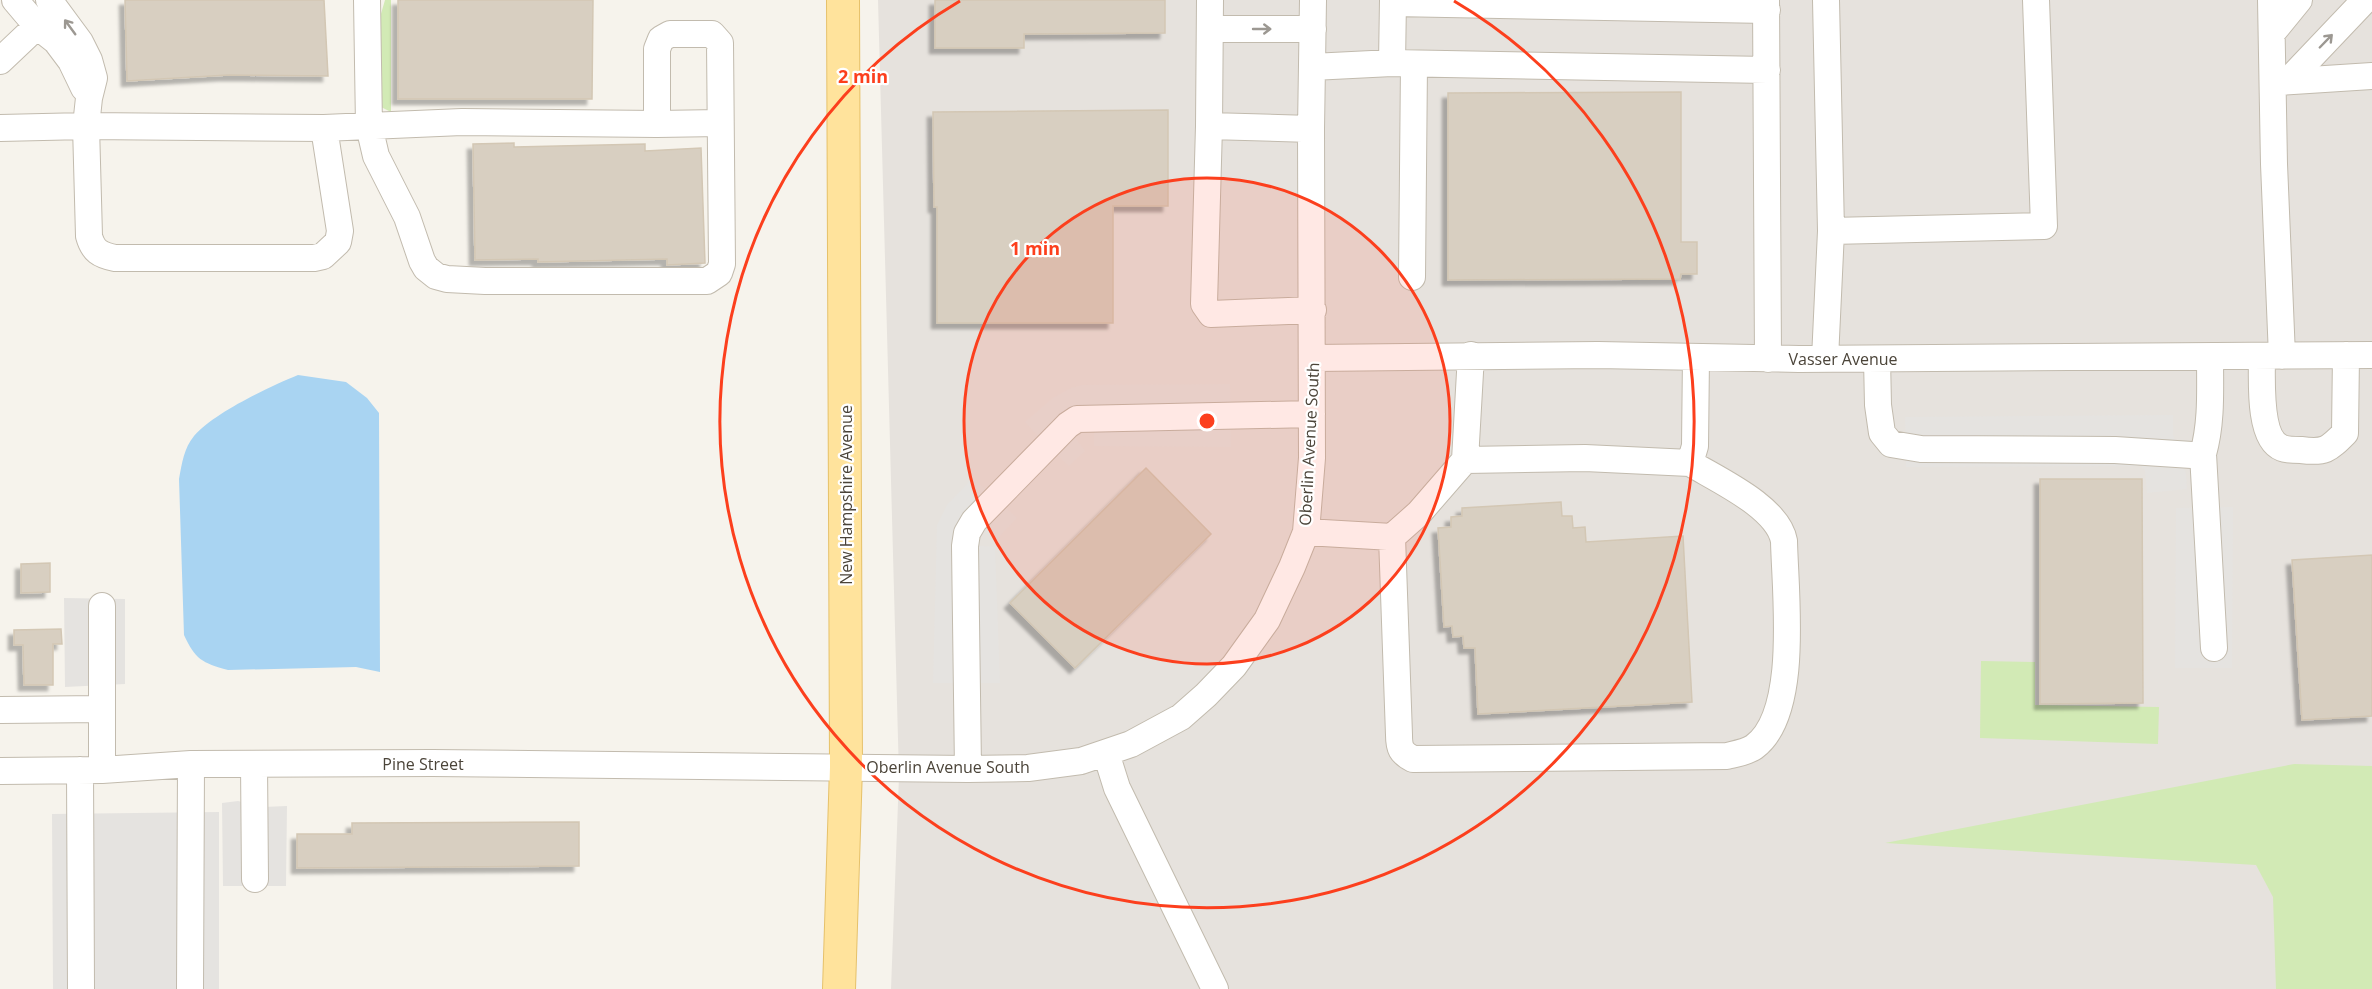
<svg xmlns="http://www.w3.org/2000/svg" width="2372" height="989" font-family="'Open Sans',sans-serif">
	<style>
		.industrial { fill: #e6e2dd }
		.green { fill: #d2eab5 }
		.parking { fill: #e5e3e0 }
		.water { fill: #a9d4f2 }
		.building { fill: #d8cfc1; stroke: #d3c7b4; stroke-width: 1.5; filter: url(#shadow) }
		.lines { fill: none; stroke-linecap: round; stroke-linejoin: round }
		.minor-casing { stroke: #c2bbae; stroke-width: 28 }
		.major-casing { stroke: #e6c16a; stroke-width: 34 }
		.minor { stroke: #fff; stroke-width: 26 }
		.major { stroke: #ffe39c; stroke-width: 32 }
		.oneway { stroke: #9c9892 }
		.ring { fill: none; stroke: #fc3f1d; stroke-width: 3 }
		.labels { text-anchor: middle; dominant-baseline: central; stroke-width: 4.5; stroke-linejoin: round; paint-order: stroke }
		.street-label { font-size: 16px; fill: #4b4439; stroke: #fff }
		.centre { fill: #fc3f1d; stroke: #fff; stroke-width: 3 }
		.ring-label { font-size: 18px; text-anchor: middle; font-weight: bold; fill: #fc3f1d; stroke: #fff; stroke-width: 4.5; stroke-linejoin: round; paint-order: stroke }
	</style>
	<defs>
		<filter id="shadow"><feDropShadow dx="-5.5" dy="5.5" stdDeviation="1.5" flood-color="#0004"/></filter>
	</defs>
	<rect width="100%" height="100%" fill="#f6f3ec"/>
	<path class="industrial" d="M878 0H2372V989H891L899 776Z"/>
	<path class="green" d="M385 0H391V112L381 107 378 24Z
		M1981 661 2035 662V705L2159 707 2158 744 1980 738Z
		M2294 764 2372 766V989H2276L2273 897 2256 865 1885 843Z"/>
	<path class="parking" d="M1230 384 1231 447 1094 446V427H1089L1074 436 1085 451 1069 466 1055 453 1005 507 1017 518 996 540 982 527 976 536 979 546 995 547 1000 683H933L937 525 947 505 973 478 986 490 1039 437 1025 422 1053 398 1071 388 1082 385Z
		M2173 415V435L2186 474 2187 489 2147 493 2145 471 2141 466 1906 467 1905 417Z
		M2233 507 2232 668H2175L2176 508Z
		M64 598 125 599V684L65 687Z
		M238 801 263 807 287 806 286 886H223L222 803Z
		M219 812V989H53L52 814Z"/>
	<path class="water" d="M298 375 346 382 367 398 379 413 380 672 356 667 228 670C202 663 195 659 184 635L179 479C182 463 184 448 194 436 215 412 269 387 298 375Z"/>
	<path class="building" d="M125 0H324L328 76 228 75 127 81Z
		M398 0H593L592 99H398Z
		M935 0H1165V33L1024 34V48H935Z
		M1681 92V242H1697V274H1681L1680 279 1448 280V93Z
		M1168 110V206H1113V323H937V207H934L933 112Z
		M514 143V147L645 144V151L701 148 705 263 667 265V259L538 262V259L475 260 473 144Z
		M1146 468 1211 534 1075 668 1010 603Z
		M2040 479H2142L2143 703 2040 704Z
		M1561 502 1562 516H1572L1573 528 1585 527 1586 542 1683 536 1692 702 1478 714 1475 648H1464L1463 636 1453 637 1452 626 1444 627 1438 528 1451 527V517L1462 516V508Z
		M2372 555V716L2302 720 2292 560Z
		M50 563V592L21 593V564Z
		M61 629 62 644H53V685H24L23 645H14V630Z
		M579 822V866L297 868V834H352V823Z"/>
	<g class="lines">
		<defs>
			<path id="minor" d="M15 0 37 26 56 41 71 61 84 88
				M1766 0 1768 359
				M2271 0 2274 164 2282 356
				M1393 3 1767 10
				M1210 29H1313
				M2272 33 2299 0
				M670 34H712L720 43 722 264 719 273 707 281H485L447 279 436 276 426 268 422 261 407 217 376 156 369 126 462 122 657 124V49L661 39Z
				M0 61 37 26
				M1392 63 1393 0
				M1312 67 1392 63 1767 70
				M2288 81 2365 0
				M2279 82 2372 76
				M657 124 720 123
				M1209 126 1210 0
				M0 128 86 126 324 128 340 231 338 242 323 256 314 258H115C100 255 93 251 89 236L86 126 89 98 94 78 89 60 80 42 49 0
				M324 128 369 126 367 0
				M1311 129 1209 126 1204 304 1211 314 1313 310
				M1831 231 2044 226 2036 0
				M1412 277 1414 64
				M1471 355 1465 460 1585 458 1690 463 1695 446 1696 357
				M2262 356C2262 378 2258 439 2282 448 2287 450 2295 450 2301 450 2325 453 2328 450 2345 433L2346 355
				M1313 358 1598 355 1799 359 2372 355
				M1825 359 1831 231 1826 0
				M1877 359 1878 405 1882 433 1891 444 1921 449 2115 450 2192 455 2203 454C2212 422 2210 389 2210 357
				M2203 454 2214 648
				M1306 532 1392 537 1419 513 1465 460
				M1392 537 1399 735C1399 748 1401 753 1413 759L1727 756C1735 754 1747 752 1754 747 1800 714 1785 593 1784 541 1778 507 1718 480 1690 463
				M102 709V606
				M0 710 102 709V770
				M1106 753 1117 788 1215 989
				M254 764 255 879
				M968 769 965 546 967 533 974 521 1068 425 1077 419 1312 414
				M80 770 81 989
				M0 771 102 770 191 764 432 763 968 769 1028 768 1081 761 1131 744 1181 717 1206 695 1234 666 1267 620 1292 567 1306 532 1312 458 1311 129 1313 0
				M190 989 191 764"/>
			<path id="major" d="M839 989 846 767 843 0"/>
		</defs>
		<use href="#minor" class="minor-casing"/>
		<use href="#major" class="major-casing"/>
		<use href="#minor" class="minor"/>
		<use href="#major" class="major"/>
	</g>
	<defs><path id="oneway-shaft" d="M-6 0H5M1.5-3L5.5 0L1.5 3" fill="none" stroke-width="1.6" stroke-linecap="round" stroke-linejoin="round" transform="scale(1.5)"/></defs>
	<g class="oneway">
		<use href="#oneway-shaft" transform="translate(70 27) rotate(-126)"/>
		<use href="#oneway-shaft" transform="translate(1262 29)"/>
		<use href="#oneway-shaft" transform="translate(2326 41) rotate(-46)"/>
	</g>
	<circle cx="1207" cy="421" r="243" fill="#fc3f1d" fill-opacity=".12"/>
	<g class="ring">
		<circle cx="1207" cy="421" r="243"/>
		<path d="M1454 1A487 487 0 1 1 960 1"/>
	</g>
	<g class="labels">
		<g class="street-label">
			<text x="1843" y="359">Vasser Avenue</text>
			<text transform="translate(1309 444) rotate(-87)">Oberlin Avenue South</text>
			<text transform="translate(846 495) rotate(-90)">New Hampshire Avenue</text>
			<text x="423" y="764">Pine Street</text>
			<text x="948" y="767">Oberlin Avenue South</text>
		</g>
	</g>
	<circle cx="1207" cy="421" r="9" class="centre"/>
	<g class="ring-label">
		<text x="863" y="83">2 min</text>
		<text x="1035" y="255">1 min</text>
	</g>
</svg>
